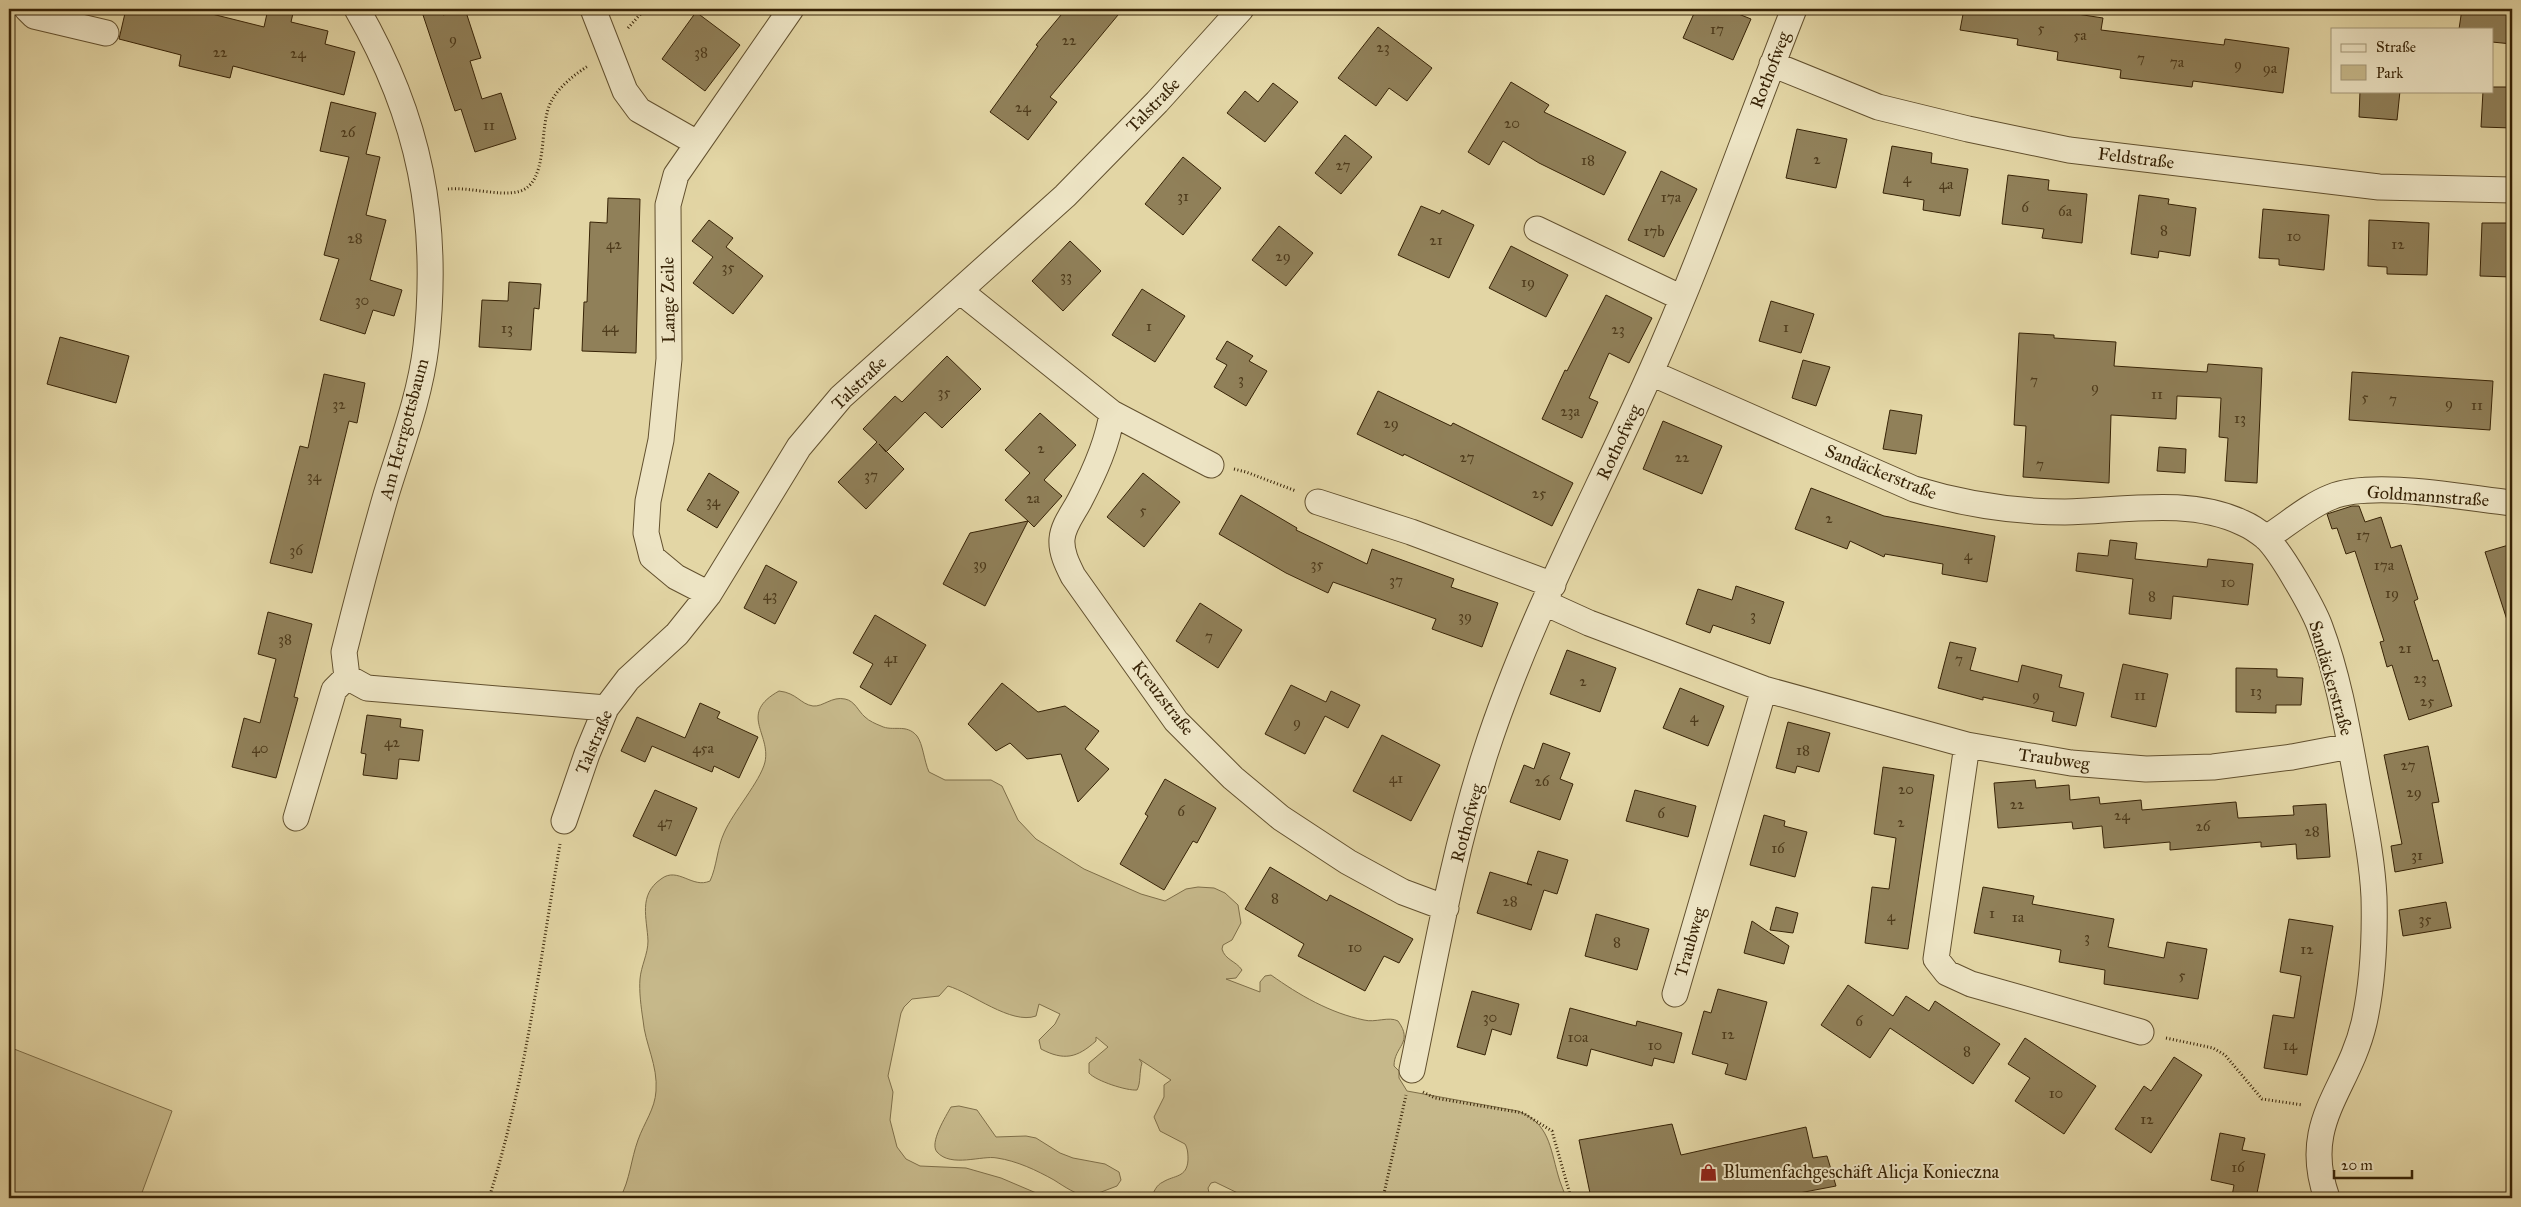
<svg xmlns="http://www.w3.org/2000/svg" width="2521" height="1207" font-family="'IM FELL Great Primer',serif">
	<style>
		.green { fill: #c6b88a; stroke: #7e6e48 }
		.building { fill: #908059; stroke: #372306 }
		.lines { fill: none; stroke-linecap: round; stroke-linejoin: round }
		.minor-casing { stroke: #62502e; stroke-width: 27 }
		.path { stroke: #372306; stroke-width: 3; stroke-dasharray: 1 2.5; stroke-linecap: butt }
		.minor { stroke: #ede4c4; stroke-width: 25 }
		.labels { text-anchor: middle; dominant-baseline: central; stroke-width: 4; stroke-linejoin: round; paint-order: stroke }
		.number-label { font-size: 15px; fill: #4d3a1b }
		.street-label { font-size: 18px; fill: #372306; stroke: #ede4c4 }
		.poi-label { font-size: 18px; fill: #372306; stroke: #ede4c4; text-anchor: start }
	</style>
	<rect width="100%" height="100%" fill="#e3d6a5"/>
	<filter id="stains"><feTurbulence type="fractalNoise" baseFrequency=".004" numOctaves="4"/><feColorMatrix values="0 0 0 0 .2 0 0 0 0 .09 0 0 0 0 .02 0 0 0 .5 -.17"/></filter>
	<radialGradient id="worn" r=".72"><stop offset=".6" stop-color="#630" stop-opacity="0"/><stop offset="1" stop-color="#630" stop-opacity=".3"/></radialGradient>
	<path class="green" d="M779 691C797 693 800 704 813 706 823 707 832 696 845 699 855 701 858 711 865 717 869 721 876 724 881 726 893 732 906 723 917 736 923 744 924 761 929 772L945 780H991L1002 786 1018 820 1036 839 1084 869 1141 894 1165 901 1186 889 1198 887 1214 888 1225 893 1238 905 1241 923 1232 940 1223 945 1222 949C1225 960 1236 961 1242 970L1236 978 1226 979 1260 992V982L1265 976 1271 975C1299 995 1330 1013 1364 1020 1375 1023 1389 1016 1398 1021 1414 1043 1394 1046 1394 1066L1399 1071V1078L1407 1091 1518 1111C1549 1123 1550 1147 1558 1175 1560 1183 1564 1191 1566 1198H1248L1215 1182 1211 1183 1208 1188 1210 1198H1151C1154 1192 1156 1185 1163 1182 1174 1175 1187 1178 1188 1160 1188 1155 1188 1149 1185 1144L1160 1131 1154 1117 1164 1097V1085L1171 1080 1139 1059 1142 1063C1139 1072 1141 1083 1137 1090 1127 1091 1096 1081 1089 1073V1063L1108 1047 1096 1037V1041C1077 1058 1064 1061 1041 1049L1039 1040 1055 1024 1060 1014 1039 1004 1036 1016C1011 1025 972 993 948 986L939 996 912 999 904 1007 901 1013 888 1076 893 1092 890 1120 897 1147 906 1159 920 1166 966 1168 1001 1178 1048 1198H620C630 1180 631 1159 638 1140 644 1123 655 1109 656 1091 658 1065 645 1044 643 1020 641 1007 639 991 640 979 641 966 648 954 648 941 647 918 638 895 661 879 678 866 692 889 710 881 717 866 717 848 724 833 733 812 760 782 765 762 771 733 738 714 779 691Z
		M9 1047 172 1111 140 1198H9Z
		M959 1106 977 1110 996 1137 1026 1136 1036 1138 1060 1153 1073 1158 1105 1164 1119 1172 1121 1180 1117 1186 1088 1197C1075 1194 1065 1187 1054 1180 1036 1170 1017 1161 997 1158 982 1155 951 1168 937 1152 929 1143 946 1116 951 1107Z"/>
	<path class="building" d="M126 9H192L264 27 268 9H294L291 22 328 31 325 44 355 52 344 95 233 66 230 78 179 66 181 55 119 39Z
		M421 9H441L443 15 465 9 481 58 470 61 482 99 501 93 516 139 475 152 461 109 455 111Z
		M1066 9H1123L1050 97 1057 102 1028 140 990 112 1038 46 1036 45Z
		M1696 9H1726L1751 19 1733 60 1683 38Z
		M1964 9H2065L2064 12 2103 18 2101 30 2224 45 2225 39 2289 48 2283 93 2193 81 2192 87 2120 78 2121 70 2057 60 2058 52 2017 45 2018 39 1960 30Z
		M2462 9H2512V44L2492 42V29H2459Z
		M696 12 740 45 705 91 662 59Z
		M1378 27 1432 68 1407 101 1389 88 1376 106 1338 78Z
		M1511 82 1549 105 1544 112 1626 152 1604 195 1539 163 1503 141 1489 165 1468 152Z
		M1273 83 1298 102 1265 142 1227 113 1245 91 1258 102Z
		M2492 87H2512V128L2481 127 2483 91H2492Z
		M2360 91H2400L2397 120 2359 117Z
		M331 102 376 113 366 154 380 157 366 215 386 220 370 280 402 290 394 316 373 310 365 334 320 320 339 259 324 255 349 157 320 151Z
		M1797 129 1847 139 1836 188 1786 178Z
		M1345 135 1372 157 1341 194 1315 173Z
		M1892 146 1932 153 1931 163 1968 169 1960 216 1923 210 1924 200 1883 193Z
		M1183 157 1221 188 1183 235 1145 204Z
		M1661 171 1697 189 1664 257 1628 240Z
		M2008 175 2049 180 2048 190 2087 194 2082 243 2042 238 2044 229 2002 224Z
		M2139 195 2169 199 2168 204 2196 208 2190 256 2159 251 2158 258 2131 254Z
		M608 198 640 199 636 353 582 351 584 302H587L590 222 607 223Z
		M1421 206 1440 214 1442 210 1474 225 1449 278 1398 255Z
		M2263 209 2329 215 2324 270 2279 265V259L2259 258Z
		M709 220 733 238 726 247 763 276 733 314 693 283 713 257 692 241Z
		M2369 220 2429 223 2427 275 2387 274V267L2368 266Z
		M2482 223H2512V277L2480 276Z
		M1279 226 1313 253 1286 286 1252 260Z
		M1070 241 1101 271 1063 311 1032 281Z
		M1511 246 1568 275 1546 317 1489 288Z
		M509 282 541 284 539 309 534 308 531 350 479 347 482 300 508 301Z
		M1142 289 1185 316 1155 362 1112 335Z
		M1606 295 1652 318 1629 363 1609 353 1589 398 1598 402 1582 438 1542 419 1565 370 1567 371Z
		M1771 301 1814 314 1801 353 1759 341Z
		M2019 333 2054 335V338L2116 342 2114 366 2207 372 2208 364 2262 368 2257 483 2225 481 2228 438 2219 437 2221 398 2177 396 2176 419 2111 415 2109 483 2023 477 2026 426 2014 425Z
		M60 337 129 356 116 403 47 384Z
		M1227 341 1253 356 1249 361 1267 371 1246 406 1214 387 1227 365 1216 359Z
		M947 356 981 389 942 428 925 412 886 452 879 444 904 469 866 509 838 482 877 442 863 429 895 396 902 402Z
		M1803 360 1830 367 1816 406 1792 398Z
		M2352 372 2493 381 2490 430 2349 420Z
		M324 374 365 383 357 423 349 421 312 573 270 563 300 446 308 448Z
		M1378 391 1451 426 1453 423 1573 483 1552 526 1404 454 1403 456 1357 434Z
		M1890 410 1922 415 1916 454 1883 449Z
		M1040 413 1076 445 1044 480 1062 496 1034 527 1028 521 985 606 943 584 970 533 1028 521 1005 500 1030 473 1005 450Z
		M1663 421 1722 446 1702 494 1643 469Z
		M2159 447 2186 449 2185 473 2157 471Z
		M709 473 739 492 717 528 687 510Z
		M1143 473 1180 502 1144 547 1107 517Z
		M1811 488 1884 516 1995 536 1987 582 1942 574 1943 564 1885 554 1884 557 1850 541 1847 549 1795 529Z
		M1241 495 1297 528 1296 530 1367 564 1372 549 1454 579 1451 587 1498 603 1482 647 1432 629 1436 619 1333 582 1328 593 1286 573 1219 534Z
		M2352 506H2359L2365 522 2381 517 2391 548 2401 545 2418 599 2414 601 2433 661 2438 660 2452 706 2409 720 2392 665 2387 667 2380 642 2384 641 2355 551 2346 554 2337 528 2332 529 2327 514Z
		M2110 540 2137 543 2135 559 2207 567 2208 559 2253 564 2248 605 2173 596 2171 619 2129 614 2133 579 2076 571 2078 553 2108 556Z
		M2512 544V623H2508L2485 552Z
		M766 565 797 582 775 624 744 608Z
		M1736 586 1784 602 1770 644 1713 625 1710 633 1686 624 1698 589 1732 600Z
		M1200 603 1242 630 1218 668 1176 641Z
		M268 612 312 624 294 697 298 698 276 778 232 767 244 718 260 723 276 659 258 654Z
		M875 615 926 645 891 705 860 687 873 664 853 653Z
		M1950 642 1976 648 1970 670 2018 682 2022 665 2062 675 2059 687 2084 693 2076 726 2052 721 2054 712 1983 697V700L1938 688Z
		M1567 650 1616 668 1600 712 1550 694Z
		M2123 664 2168 674 2156 727 2111 717Z
		M2236 668 2277 669V677L2303 678 2301 705H2276V713L2236 712Z
		M1002 683 1038 712 1065 706 1099 731 1085 749 1109 769 1078 802 1061 754 1027 759 1010 743 996 751 968 724Z
		M1291 685 1326 702 1331 691 1360 705 1348 728 1325 716 1305 754 1265 734Z
		M1680 688 1724 706 1708 746 1663 728Z
		M700 703 720 712 717 718 758 737 739 778 714 766 712 772 652 746 645 762 621 751 637 717 685 738Z
		M367 715 401 719 400 727 423 730 419 761 399 759 397 779 363 775 366 754 361 753Z
		M1788 722 1830 733 1819 772 1797 766 1795 773 1776 768Z
		M1382 735 1440 765 1411 821 1353 791Z
		M1543 743 1570 753 1560 779 1573 784 1560 820 1510 802 1524 765 1534 769Z
		M2428 746 2439 802 2432 803 2443 863 2395 872 2391 846 2402 844 2384 755Z
		M1883 767 1934 775 1908 949 1865 943 1872 887 1889 889 1896 838 1874 834Z
		M1165 779 1216 808 1197 843 1193 841 1164 890 1120 864 1148 816 1145 814Z
		M2035 780 2036 788 2069 785 2070 800 2099 797 2100 804 2141 800 2142 810 2236 802 2238 818 2294 815 2293 806 2326 804 2330 857 2297 859 2296 844 2261 847V842L2170 850V842L2104 848 2102 826 2073 829 2072 822 1998 828 1994 783Z
		M655 790 697 808 676 856 633 836Z
		M1635 790 1696 806 1688 837 1626 821Z
		M1764 815 1785 821 1784 826 1807 832 1795 877 1750 865Z
		M1538 851 1568 860 1557 894 1544 890 1531 930 1477 913 1490 872 1532 885 1527 884Z
		M1270 867 1327 901 1330 895 1413 939 1399 963 1384 956 1365 991 1298 956 1304 944 1245 909Z
		M1983 887 2034 896 2032 904 2114 919 2108 947 2164 958 2167 942 2207 949 2198 999 2104 984 2105 970 2059 962 2061 950 1974 933Z
		M2446 902 2451 928 2403 936 2399 910Z
		M1776 907 1798 913 1793 933 1770 930Z
		M1596 914 1649 929 1637 970 1585 956Z
		M2289 919 2333 926 2307 1075 2264 1068 2273 1015 2294 1018 2301 976 2280 972Z
		M1752 921 1789 946 1784 964 1744 953Z
		M1848 985 1893 1016 1906 996 1929 1011 1935 1001 2000 1044 1973 1084 1890 1028 1870 1058 1821 1025Z
		M1718 989 1767 1002 1746 1080 1725 1074 1728 1064 1692 1054 1704 1011 1711 1013Z
		M1472 991 1519 1004 1511 1035 1492 1029 1485 1055 1457 1047Z
		M1570 1008 1636 1026 1637 1021 1682 1033 1674 1063 1654 1058 1652 1066 1591 1049 1587 1066 1557 1058Z
		M2025 1038 2096 1086 2064 1134 2015 1101 2030 1078 2008 1064Z
		M2174 1057 2202 1075 2151 1153 2115 1129 2144 1086 2151 1091Z
		M1672 1124 1681 1155 1806 1127 1813 1158 1827 1156 1836 1186 1773 1198H1591L1579 1140Z
		M2220 1133 2245 1138 2242 1150 2265 1154 2256 1198 2232 1196 2234 1185 2211 1180Z"/>
	<g class="lines">
		<defs>
			<path id="minor" d="M27 9 34 16 106 33
				M357 9C420 118 440 221 426 346 420 397 401 446 386 495 371 547 357 600 344 652L347 677 367 688 606 708
				M593 9 625 91 639 110 697 143
				M1772 64 1878 107 1968 129 2069 150 2379 187 2512 190
				M1537 229 1682 298
				M960 291 1112 413C1108 443 1094 473 1080 500 1074 512 1063 525 1062 539 1061 552 1067 564 1073 576L1176 721 1233 778 1281 818 1348 862 1403 892 1446 908
				M1651 373 1914 489C1963 504 2014 512 2065 512 2122 511 2189 497 2243 523 2250 526 2259 532 2265 537 2280 550 2313 608 2320 627 2338 675 2347 727 2356 776 2363 816 2372 856 2374 897 2375 938 2373 983 2364 1023 2348 1091 2300 1122 2327 1198
				M1112 413 1211 465
				M1318 502 1411 532 1553 585
				M2266 538C2287 525 2308 506 2331 497 2373 480 2465 498 2512 503
				M709 594 676 577 652 557 646 533 648 501 661 440 669 359 668 205 676 175 791 9
				M1545 603 1589 623 1764 689 1967 745 2071 763 2146 769 2213 767 2292 757 2350 746
				M1967 745 1936 959 1947 973 1971 984 2141 1032
				M296 818 334 690 347 677
				M564 821 587 754 606 708 628 679 677 634 709 594 799 447 841 397 1065 196 1157 102 1241 9
				M1675 994 1764 689
				M1412 1070C1434 964 1452 857 1485 754 1527 623 1594 500 1650 374 1704 254 1746 130 1794 9"/>
		</defs>
		<use href="#minor" class="minor-casing"/>
		<path class="path" d="M628 28 645 9
			M448 189C468 187 499 196 517 192 551 185 537 125 552 100 559 87 575 74 588 66
			M1234 469 1246 472 1296 491
			M2166 1038 2213 1048 2225 1055 2262 1099 2303 1105
			M1423 1092 1435 1098 1523 1113 1552 1131 1571 1198
			M489 1198C525 1085 540 961 560 844
			M1383 1198 1406 1095"/>
		<use href="#minor" class="minor"/>
	</g>
	<defs>
		<symbol id="shop-bare" viewBox="-9 -9 18 18"><path d="M-5-2.5h2.3a2.7 3.5 0 0 1 5.4 0H5L5.5 6h-11ZM-1.5-2.5h3a1.5 2.3 0 0 0-3 0Z" fill="#8f2418" stroke="#ede4c4" stroke-width="2.5" paint-order="stroke"/></symbol>
	</defs>
	<g fill-rule="evenodd">
		<use href="#shop-bare" x="1696" y="1160" width="25" height="25"/>
	</g>
	<g class="labels">
		<g class="number-label">
			<text x="2041" y="28">5</text>
			<text x="1717" y="29">17</text>
			<text x="2080" y="35">5a</text>
			<text x="453" y="39">9</text>
			<text x="1069" y="40">22</text>
			<text x="1383" y="47">23</text>
			<text x="220" y="52">22</text>
			<text x="701" y="52">38</text>
			<text x="298" y="53">24</text>
			<text x="2141" y="58">7</text>
			<text x="2177" y="62">7a</text>
			<text x="2238" y="64">9</text>
			<text x="2270" y="68">9a</text>
			<text x="1023" y="107">24</text>
			<text x="1512" y="123">20</text>
			<text x="489" y="125">11</text>
			<text x="348" y="132">26</text>
			<text x="1817" y="159">2</text>
			<text x="1588" y="160">18</text>
			<text x="1343" y="165">27</text>
			<text x="1907" y="178">4</text>
			<text x="1946" y="184">4a</text>
			<text x="1183" y="196">31</text>
			<text x="1671" y="197">17a</text>
			<text x="2025" y="207">6</text>
			<text x="2065" y="211">6a</text>
			<text x="2164" y="230">8</text>
			<text x="1654" y="231">17b</text>
			<text x="2294" y="236">10</text>
			<text x="355" y="238">28</text>
			<text x="1436" y="240">21</text>
			<text x="614" y="244">42</text>
			<text x="2398" y="244">12</text>
			<text x="1283" y="256">29</text>
			<text x="728" y="267">35</text>
			<text x="1066" y="276">33</text>
			<text x="1528" y="282">19</text>
			<text x="362" y="300">30</text>
			<text x="1149" y="326">1</text>
			<text x="610" y="327">44</text>
			<text x="1786" y="327">1</text>
			<text x="507" y="328">13</text>
			<text x="1618" y="329">23</text>
			<text x="1241" y="379">3</text>
			<text x="2034" y="380">7</text>
			<text x="2095" y="387">9</text>
			<text x="944" y="392">35</text>
			<text x="2157" y="394">11</text>
			<text x="2365" y="397">5</text>
			<text x="2393" y="399">7</text>
			<text x="2449" y="403">9</text>
			<text x="339" y="404">32</text>
			<text x="2477" y="405">11</text>
			<text x="1570" y="411">23a</text>
			<text x="2240" y="418">13</text>
			<text x="1391" y="423">29</text>
			<text x="1041" y="448">2</text>
			<text x="1467" y="457">27</text>
			<text x="1682" y="457">22</text>
			<text x="2040" y="464">7</text>
			<text x="871" y="475">37</text>
			<text x="314" y="476">34</text>
			<text x="1539" y="493">25</text>
			<text x="1033" y="498">2a</text>
			<text x="713" y="501">34</text>
			<text x="1143" y="510">5</text>
			<text x="1829" y="518">2</text>
			<text x="2363" y="535">17</text>
			<text x="296" y="550">36</text>
			<text x="1968" y="555">4</text>
			<text x="980" y="564">39</text>
			<text x="1317" y="564">35</text>
			<text x="2384" y="565">17a</text>
			<text x="1396" y="580">37</text>
			<text x="2228" y="582">10</text>
			<text x="2392" y="593">19</text>
			<text x="770" y="595">43</text>
			<text x="2152" y="596">8</text>
			<text x="1753" y="615">3</text>
			<text x="1465" y="616">39</text>
			<text x="1209" y="636">7</text>
			<text x="285" y="639">38</text>
			<text x="2405" y="648">21</text>
			<text x="891" y="658">41</text>
			<text x="1959" y="659">7</text>
			<text x="2420" y="678">23</text>
			<text x="1583" y="681">2</text>
			<text x="2256" y="691">13</text>
			<text x="2036" y="695">9</text>
			<text x="2140" y="695">11</text>
			<text x="2427" y="701">25</text>
			<text x="1694" y="717">4</text>
			<text x="1297" y="722">9</text>
			<text x="392" y="742">42</text>
			<text x="260" y="748">40</text>
			<text x="703" y="748">45a</text>
			<text x="1803" y="750">18</text>
			<text x="2408" y="765">27</text>
			<text x="1396" y="778">41</text>
			<text x="1542" y="781">26</text>
			<text x="1906" y="789">20</text>
			<text x="2414" y="792">29</text>
			<text x="2017" y="804">22</text>
			<text x="1181" y="811">6</text>
			<text x="1661" y="813">6</text>
			<text x="2122" y="815">24</text>
			<text x="665" y="822">47</text>
			<text x="1901" y="822">2</text>
			<text x="2203" y="826">26</text>
			<text x="2312" y="831">28</text>
			<text x="1778" y="848">16</text>
			<text x="2417" y="855">31</text>
			<text x="1275" y="898">8</text>
			<text x="1510" y="901">28</text>
			<text x="1992" y="913">1</text>
			<text x="1891" y="916">4</text>
			<text x="2018" y="917">1a</text>
			<text x="2425" y="919">35</text>
			<text x="2087" y="937">3</text>
			<text x="1617" y="942">8</text>
			<text x="1355" y="947">10</text>
			<text x="2307" y="949">12</text>
			<text x="2182" y="975">5</text>
			<text x="1490" y="1017">30</text>
			<text x="1859" y="1021">6</text>
			<text x="1728" y="1034">12</text>
			<text x="1578" y="1037">10a</text>
			<text x="1655" y="1045">10</text>
			<text x="2290" y="1045">14</text>
			<text x="1967" y="1051">8</text>
			<text x="2056" y="1093">10</text>
			<text x="2147" y="1119">12</text>
			<text x="2238" y="1167">16</text>
		</g>
		<g class="street-label">
			<text transform="translate(1770 70) rotate(-69)">Rothofweg</text>
			<text transform="translate(1153 105) rotate(-46)">Talstraße</text>
			<text transform="translate(2136 158) rotate(7)">Feldstraße</text>
			<text transform="translate(668 300) rotate(-91)">Lange Zeile</text>
			<text transform="translate(859 383) rotate(-44)">Talstraße</text>
			<text transform="translate(404 429) rotate(-75)">Am Herrgottsbaum</text>
			<text transform="translate(1619 442) rotate(-65)">Rothofweg</text>
			<text transform="translate(1881 472) rotate(22)">Sandäckerstraße</text>
			<text transform="translate(2428 496) rotate(4)">Goldmannstraße</text>
			<text transform="translate(2331 678) rotate(74)">Sandäckerstraße</text>
			<text transform="translate(1163 698) rotate(52)">Kreuzstraße</text>
			<text transform="translate(594 742) rotate(-67)">Talstraße</text>
			<text transform="translate(2054 759) rotate(8)">Traubweg</text>
			<text transform="translate(1467 823) rotate(-75)">Rothofweg</text>
			<text transform="translate(1690 942) rotate(-74)">Traubweg</text>
		</g>
		<g class="poi-label">
			<text x="1723" y="1172">Blumenfachgeschäft Alicja Konieczna</text>
		</g>
	</g>
	<rect width="2521" height="1207" fill="none" stroke="#e3d6a5" stroke-width="30"/>
	<rect x="10" y="10" width="2501" height="1187" fill="none" stroke="#372306" stroke-width="2.5"/>
	<rect x="15" y="15" width="2491" height="1177" fill="none" stroke="#372306"/>
	<rect x="2331" y="28" width="162" height="65" fill="#ede4c4" stroke="#a49778"/>
	<rect x="2341" y="44" width="25" height="8" fill="#ede4c4" stroke="#a49778"/>
	<text x="2376" y="52" font-size="15" fill="#372306">Straße</text>
	<rect x="2341" y="65" width="25" height="15" fill="#c6b88a" stroke="#a49778"/>
	<text x="2376" y="78" font-size="15" fill="#372306">Park</text>
	<path d="M2334 1170v8h78v-8" fill="none" stroke="#372306" stroke-width="2.5"/>
	<text x="2341" y="1170" font-size="15" fill="#372306" stroke="#ede4c4" stroke-width="4" paint-order="stroke">20 m</text>
	<rect width="100%" height="100%" filter="url(#stains)"/>
	<rect width="100%" height="100%" fill="url(#worn)"/>
</svg>
